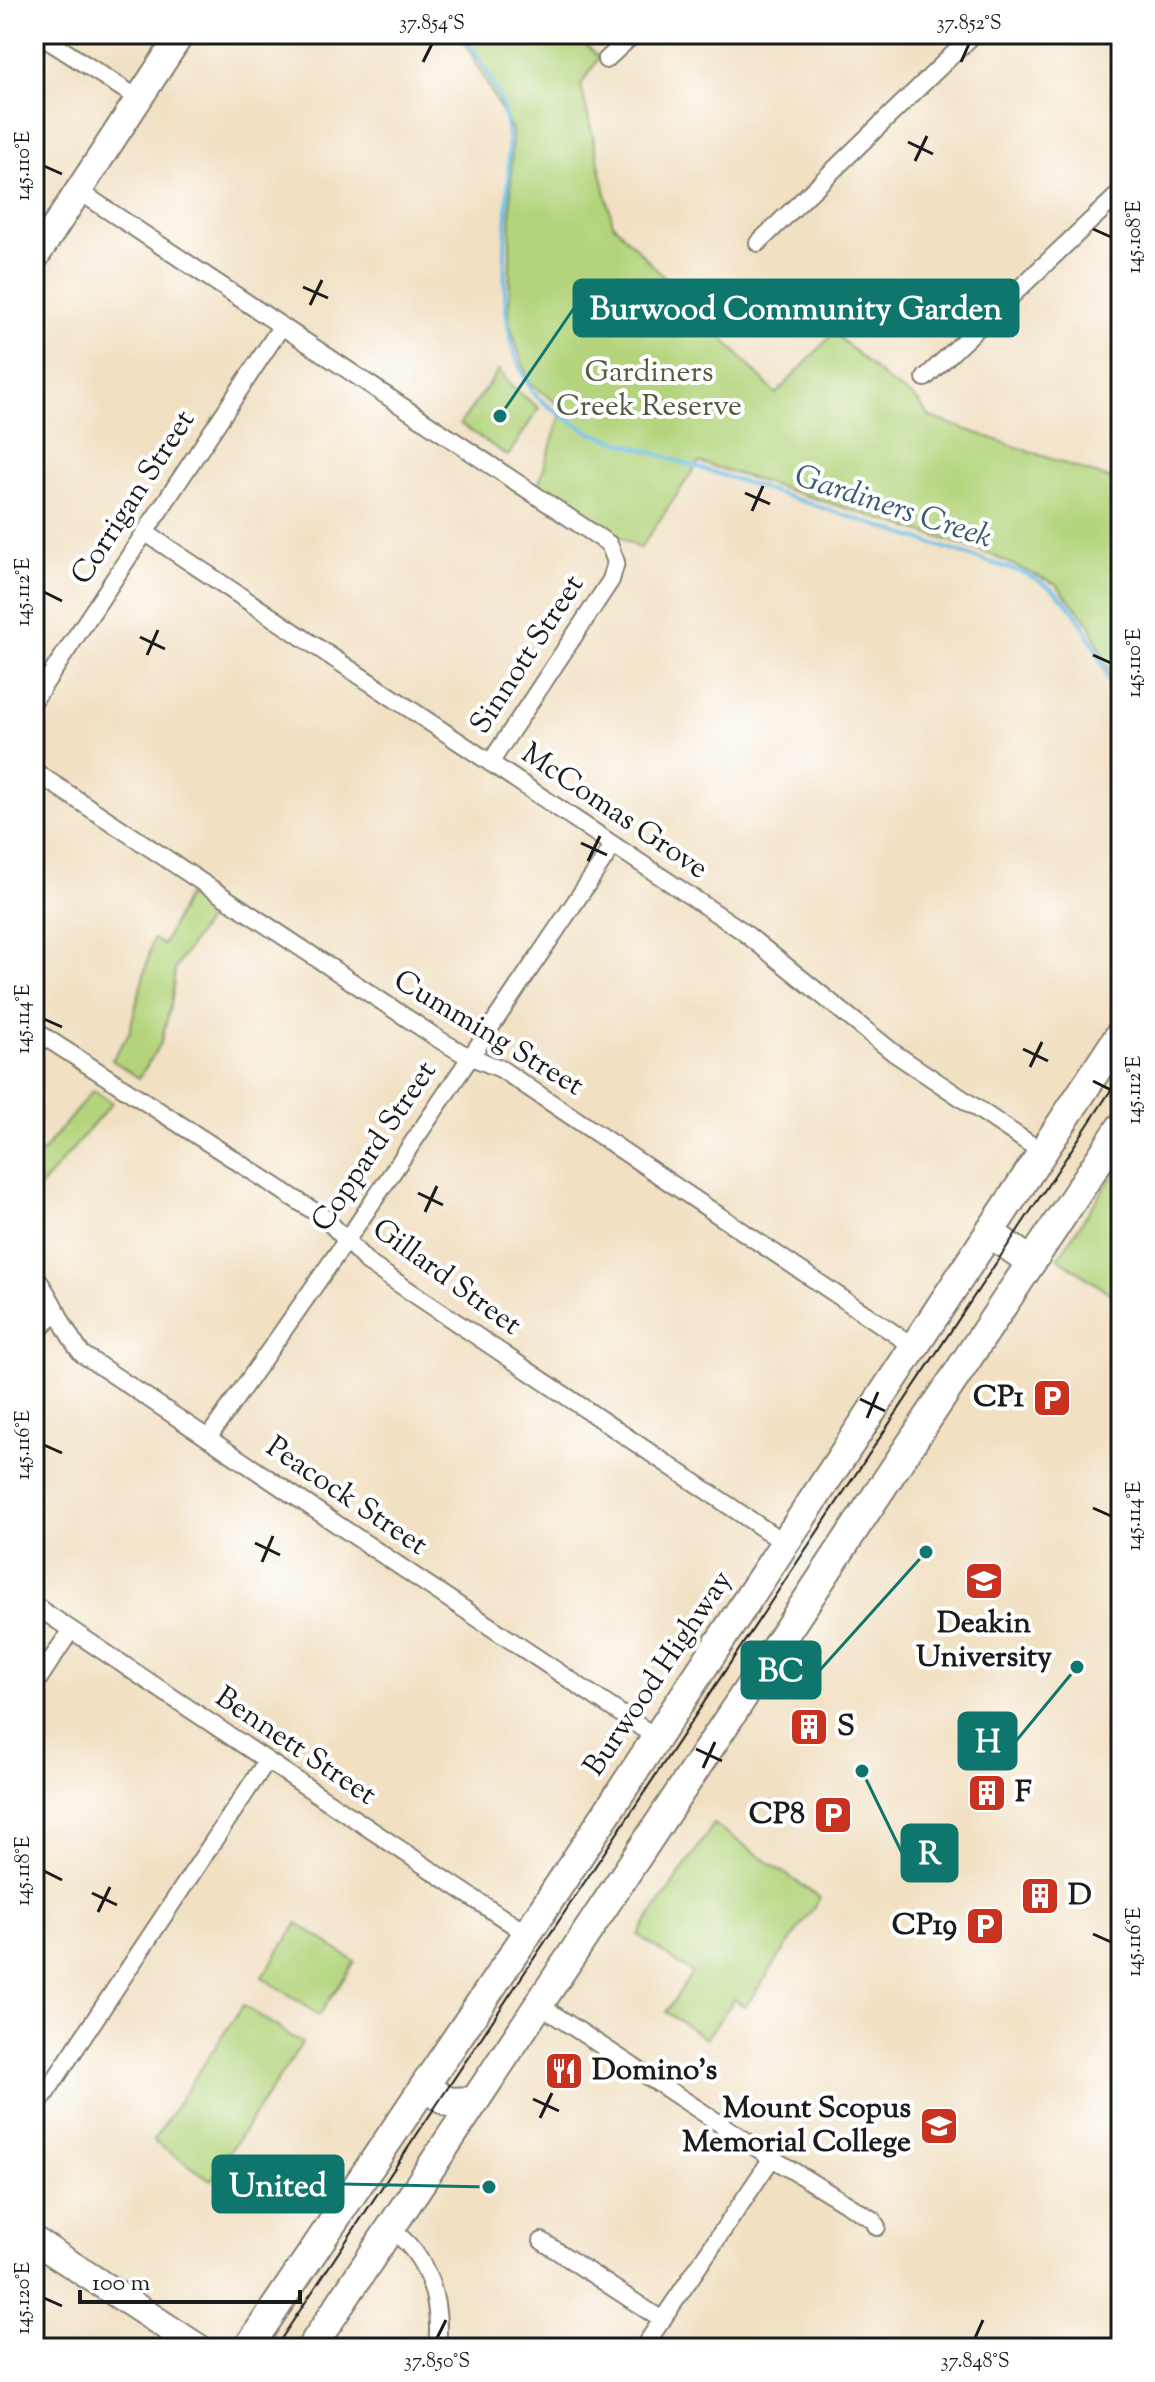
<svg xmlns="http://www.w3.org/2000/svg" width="1155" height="2382" font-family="'Sorts Mill Goudy',serif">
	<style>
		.green { fill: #b3d47c; stroke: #68784c; stroke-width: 2 }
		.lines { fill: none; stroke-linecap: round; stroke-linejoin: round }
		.stream { stroke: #67bde4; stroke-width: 4 }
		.minor-casing { stroke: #867e6f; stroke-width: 20 }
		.primary-casing { stroke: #867e6f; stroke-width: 30 }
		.trunk-casing { stroke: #867e6f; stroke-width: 32 }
		.minor { stroke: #fff; stroke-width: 16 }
		.primary { stroke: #fff; stroke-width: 26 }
		.trunk { stroke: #fff; stroke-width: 28 }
		.tram { stroke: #1c1c1c; stroke-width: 2 }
		.ticks { fill: none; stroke: #1c1c1c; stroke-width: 3 }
		.labels { text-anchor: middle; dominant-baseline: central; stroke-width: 8; stroke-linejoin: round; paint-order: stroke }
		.park-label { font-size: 30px; fill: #515c3e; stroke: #fff }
		.street-label { font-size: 30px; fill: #1c1c1c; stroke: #fff }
		.poi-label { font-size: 30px; font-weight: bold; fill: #1c1c1c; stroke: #fff; text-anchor: end }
		.water-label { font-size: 32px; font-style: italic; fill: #3a5c6c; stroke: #fff }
		.leader { fill: none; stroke: #0f766e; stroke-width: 3 }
		.callout-dot { fill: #0f766e; stroke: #fff; stroke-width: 3 }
		.callout { fill: #0f766e; stroke: #0f766e; stroke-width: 3 }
		.callout-label { font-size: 32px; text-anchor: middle; font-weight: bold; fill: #fff }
		.neatline { fill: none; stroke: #1c1c1c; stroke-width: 3 }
		.ticks-label { font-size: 20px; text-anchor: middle; fill: #1c1c1c }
	</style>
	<rect width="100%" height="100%" fill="#fff"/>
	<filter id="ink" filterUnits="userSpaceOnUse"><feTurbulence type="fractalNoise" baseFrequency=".0125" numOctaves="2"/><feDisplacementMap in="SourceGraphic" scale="16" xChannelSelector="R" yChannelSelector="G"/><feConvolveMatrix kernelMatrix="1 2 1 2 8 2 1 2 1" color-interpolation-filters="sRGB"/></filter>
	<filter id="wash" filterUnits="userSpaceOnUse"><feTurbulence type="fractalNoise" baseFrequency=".006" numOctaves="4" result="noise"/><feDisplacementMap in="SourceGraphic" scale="32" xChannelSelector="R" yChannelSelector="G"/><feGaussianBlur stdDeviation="1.8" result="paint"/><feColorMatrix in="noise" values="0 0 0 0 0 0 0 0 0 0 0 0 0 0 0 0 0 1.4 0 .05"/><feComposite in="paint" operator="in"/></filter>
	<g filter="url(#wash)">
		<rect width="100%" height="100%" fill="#f1e0c2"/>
		<path class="green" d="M461 34H575L599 58 581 85 613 224 776 394 834 333 890 383 915 398 930 417 1121 483V702L1090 624 1056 584 982 551 699 462 640 549 538 486 563 408 529 382 509 323 512 131Z
			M499 370 513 388 539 408 508 456 460 424Z
			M187 895 212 912 175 969 172 999 161 1043 139 1078 112 1060 129 1033 153 939 163 945Z
			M93 1090 112 1103 34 1194V1162Z
			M1121 1163V1301L1058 1258Z
			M714 1824 820 1898 745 2007 734 1999 706 2039 666 2012 692 1973 638 1935Z
			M298 1923 355 1962 319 2015 262 1977Z
			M243 2005 302 2043 211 2180 153 2141Z"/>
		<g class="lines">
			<path class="stream" d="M463 34C482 63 503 93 507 128 516 210 483 321 534 393 544 406 574 422 589 432L1026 574C1037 580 1050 586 1058 594 1093 626 1105 673 1121 716"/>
		</g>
	</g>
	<g filter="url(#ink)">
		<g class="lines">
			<defs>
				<path id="minor" d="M38 34 139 99
					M606 60 634 34
					M79 191 609 544 616 562 611 580 490 763
					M758 243 974 34
					M925 378 1121 192
					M146 533 741 930 894 1053 1042 1152
					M34 700 281 327
					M34 771 440 1040 462 1053 501 1069 913 1346
					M34 1030 326 1219 368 1263 786 1544
					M34 1275C54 1298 62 1329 82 1354L657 1738
					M34 1335 56 1312
					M208 1438 355 1228 613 846
					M34 1605 527 1934
					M34 1686 71 1630
					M538 2004 772 2158 873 2220 877 2227
					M34 2111 266 1762
					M390 2229C429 2255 442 2303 437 2348
					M542 2241 662 2320
					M643 2348 772 2158"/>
				<path id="primary" d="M34 259 181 34
					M34 2240 199 2348"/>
				<path id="trunk" d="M989 1232 1031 1262
					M424 2087 449 2102 474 2101
					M248 2348 527 1934 1121 1033
					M311 2348 1121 1127"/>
			</defs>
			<use href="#minor" class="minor-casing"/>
			<use href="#primary" class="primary-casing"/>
			<use href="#trunk" class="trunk-casing"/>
			<use href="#minor" class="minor"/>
			<use href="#primary" class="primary"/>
			<use href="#trunk" class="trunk"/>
			<path class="tram" d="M275 2348 1121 1075"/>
		</g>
	</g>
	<path class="ticks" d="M423 62 432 44M961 62 969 44M908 142 933 154M915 161 927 136M44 166 62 174M1093 229 1111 237M303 287 328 298M310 305 322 280M745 493 770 504M752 511 763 486M44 592 62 601M140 637 165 649M147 655 158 630M1093 655 1111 663M581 843 607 855M588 861 600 836M44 1019 62 1027M1023 1049 1048 1061M1030 1067 1042 1042M1093 1081 1111 1090M418 1193 443 1205M425 1212 437 1186M860 1399 885 1411M867 1418 878 1392M44 1445 62 1453M1093 1508 1111 1516M255 1543 280 1555M262 1562 273 1536M696 1749 722 1761M703 1768 715 1742M44 1871 62 1880M92 1893 117 1905M98 1912 110 1887M1093 1934 1111 1942M533 2099 559 2111M540 2118 552 2093M44 2298 62 2306M437 2338 446 2320M975 2338 983 2320"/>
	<defs>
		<symbol id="parking-square" viewBox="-11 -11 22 22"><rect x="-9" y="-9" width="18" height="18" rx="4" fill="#c8321e" stroke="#fff"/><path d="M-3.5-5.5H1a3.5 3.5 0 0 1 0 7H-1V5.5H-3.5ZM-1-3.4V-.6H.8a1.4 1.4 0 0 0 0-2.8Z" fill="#fff"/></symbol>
		<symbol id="university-square" viewBox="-11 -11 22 22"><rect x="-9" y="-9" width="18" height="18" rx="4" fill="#c8321e" stroke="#fff"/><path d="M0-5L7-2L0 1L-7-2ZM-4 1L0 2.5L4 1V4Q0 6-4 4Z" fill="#fff"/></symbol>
		<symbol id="building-square" viewBox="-11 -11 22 22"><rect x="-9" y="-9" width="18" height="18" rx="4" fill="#c8321e" stroke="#fff"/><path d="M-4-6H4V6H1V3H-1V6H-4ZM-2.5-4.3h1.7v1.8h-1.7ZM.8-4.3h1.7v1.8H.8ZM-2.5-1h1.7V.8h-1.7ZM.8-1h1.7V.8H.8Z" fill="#fff"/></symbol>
		<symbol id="restaurant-square" viewBox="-11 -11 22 22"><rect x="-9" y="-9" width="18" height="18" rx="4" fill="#c8321e" stroke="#fff"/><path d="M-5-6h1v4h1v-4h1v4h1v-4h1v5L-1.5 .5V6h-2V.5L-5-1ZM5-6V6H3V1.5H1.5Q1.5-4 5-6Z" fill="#fff"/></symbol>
		<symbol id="school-square" viewBox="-11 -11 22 22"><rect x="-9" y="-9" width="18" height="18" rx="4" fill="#c8321e" stroke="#fff"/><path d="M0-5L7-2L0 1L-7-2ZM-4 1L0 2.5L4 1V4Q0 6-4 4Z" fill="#fff"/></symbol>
	</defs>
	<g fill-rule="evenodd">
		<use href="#parking-square" x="1030" y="1376" width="44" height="44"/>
		<use href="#university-square" x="962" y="1559" width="44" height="44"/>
		<use href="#building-square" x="787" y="1705" width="44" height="44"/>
		<use href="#building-square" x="965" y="1771" width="44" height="44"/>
		<use href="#parking-square" x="811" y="1793" width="44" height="44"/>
		<use href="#building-square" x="1018" y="1874" width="44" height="44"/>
		<use href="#parking-square" x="963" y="1904" width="44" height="44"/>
		<use href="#restaurant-square" x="542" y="2049" width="44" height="44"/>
		<use href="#school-square" x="917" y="2104" width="44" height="44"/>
	</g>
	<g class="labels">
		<g class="park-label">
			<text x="649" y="373">Gardiners<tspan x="649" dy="34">Creek Reserve</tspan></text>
		</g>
		<g class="street-label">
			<text transform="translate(134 498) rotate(-57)">Corrigan Street</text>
			<text transform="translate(528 655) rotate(-57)">Sinnott Street</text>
			<text transform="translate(614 812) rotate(34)">McComas Grove</text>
			<text transform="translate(488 1034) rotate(31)">Cumming Street</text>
			<text transform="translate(375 1147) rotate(-56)">Coppard Street</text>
			<text transform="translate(446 1278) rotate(36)">Gillard Street</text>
			<text transform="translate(346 1497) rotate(34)">Peacock Street</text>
			<text transform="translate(659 1674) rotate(-56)">Burwood Highway</text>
			<text transform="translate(295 1747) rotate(34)">Bennett Street</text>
		</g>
		<g class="poi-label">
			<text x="1024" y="1398">CP1</text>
			<text x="984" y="1624" text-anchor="middle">Deakin<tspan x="984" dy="34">University</tspan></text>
			<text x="837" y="1727" text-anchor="start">S</text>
			<text x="1015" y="1793" text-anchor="start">F</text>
			<text x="805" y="1815">CP8</text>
			<text x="1068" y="1896" text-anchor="start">D</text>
			<text x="957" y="1926">CP19</text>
			<text x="592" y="2071" text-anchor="start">Domino's</text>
			<text x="911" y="2109">Mount Scopus<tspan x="911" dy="34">Memorial College</tspan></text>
		</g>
		<g class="water-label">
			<text transform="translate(893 508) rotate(18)">Gardiners Creek</text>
		</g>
	</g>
	<path class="leader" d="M500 416L574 308M926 1552L820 1670M1077 1667L1016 1741M862 1771L902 1853M489 2187L343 2184"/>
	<g class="callout-dot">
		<circle cx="500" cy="416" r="8"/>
		<circle cx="926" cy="1552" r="8"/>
		<circle cx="1077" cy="1667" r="8"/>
		<circle cx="862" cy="1771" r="8"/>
		<circle cx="489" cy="2187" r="8"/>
	</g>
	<g class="callout">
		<rect x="574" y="280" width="444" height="56" rx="8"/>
		<rect x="742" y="1642" width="78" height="56" rx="8"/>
		<rect x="959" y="1713" width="57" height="56" rx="8"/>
		<rect x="902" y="1825" width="55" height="56" rx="8"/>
		<rect x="213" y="2156" width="130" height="56" rx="8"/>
	</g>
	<g class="callout-label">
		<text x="796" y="319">Burwood Community Garden</text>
		<text x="781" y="1681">BC</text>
		<text x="988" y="1752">H</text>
		<text x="930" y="1864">R</text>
		<text x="278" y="2196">United</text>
	</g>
	<rect width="1155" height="2382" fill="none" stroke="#fff" stroke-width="88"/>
	<path d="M80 2290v12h220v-12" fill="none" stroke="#1c1c1c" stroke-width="4"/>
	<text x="92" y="2290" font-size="24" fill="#1c1c1c" stroke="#ffffff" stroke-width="6" paint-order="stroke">100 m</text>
	<rect x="44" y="44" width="1067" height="2294" class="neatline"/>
	<g class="ticks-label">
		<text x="432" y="29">37.854°S</text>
		<text x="969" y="29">37.852°S</text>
		<text transform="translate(22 166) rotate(-90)" y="7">145.110°E</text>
		<text transform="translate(1133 237) rotate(-90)" y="7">145.108°E</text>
		<text transform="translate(22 592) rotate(-90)" y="7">145.112°E</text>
		<text transform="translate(1133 663) rotate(-90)" y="7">145.110°E</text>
		<text transform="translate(22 1019) rotate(-90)" y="7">145.114°E</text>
		<text transform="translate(1133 1090) rotate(-90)" y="7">145.112°E</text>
		<text transform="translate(22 1445) rotate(-90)" y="7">145.116°E</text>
		<text transform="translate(1133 1516) rotate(-90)" y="7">145.114°E</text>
		<text transform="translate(22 1871) rotate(-90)" y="7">145.118°E</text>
		<text transform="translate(1133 1942) rotate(-90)" y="7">145.116°E</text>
		<text transform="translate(22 2298) rotate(-90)" y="7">145.120°E</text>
		<text x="437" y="2367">37.850°S</text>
		<text x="975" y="2367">37.848°S</text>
	</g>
</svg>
